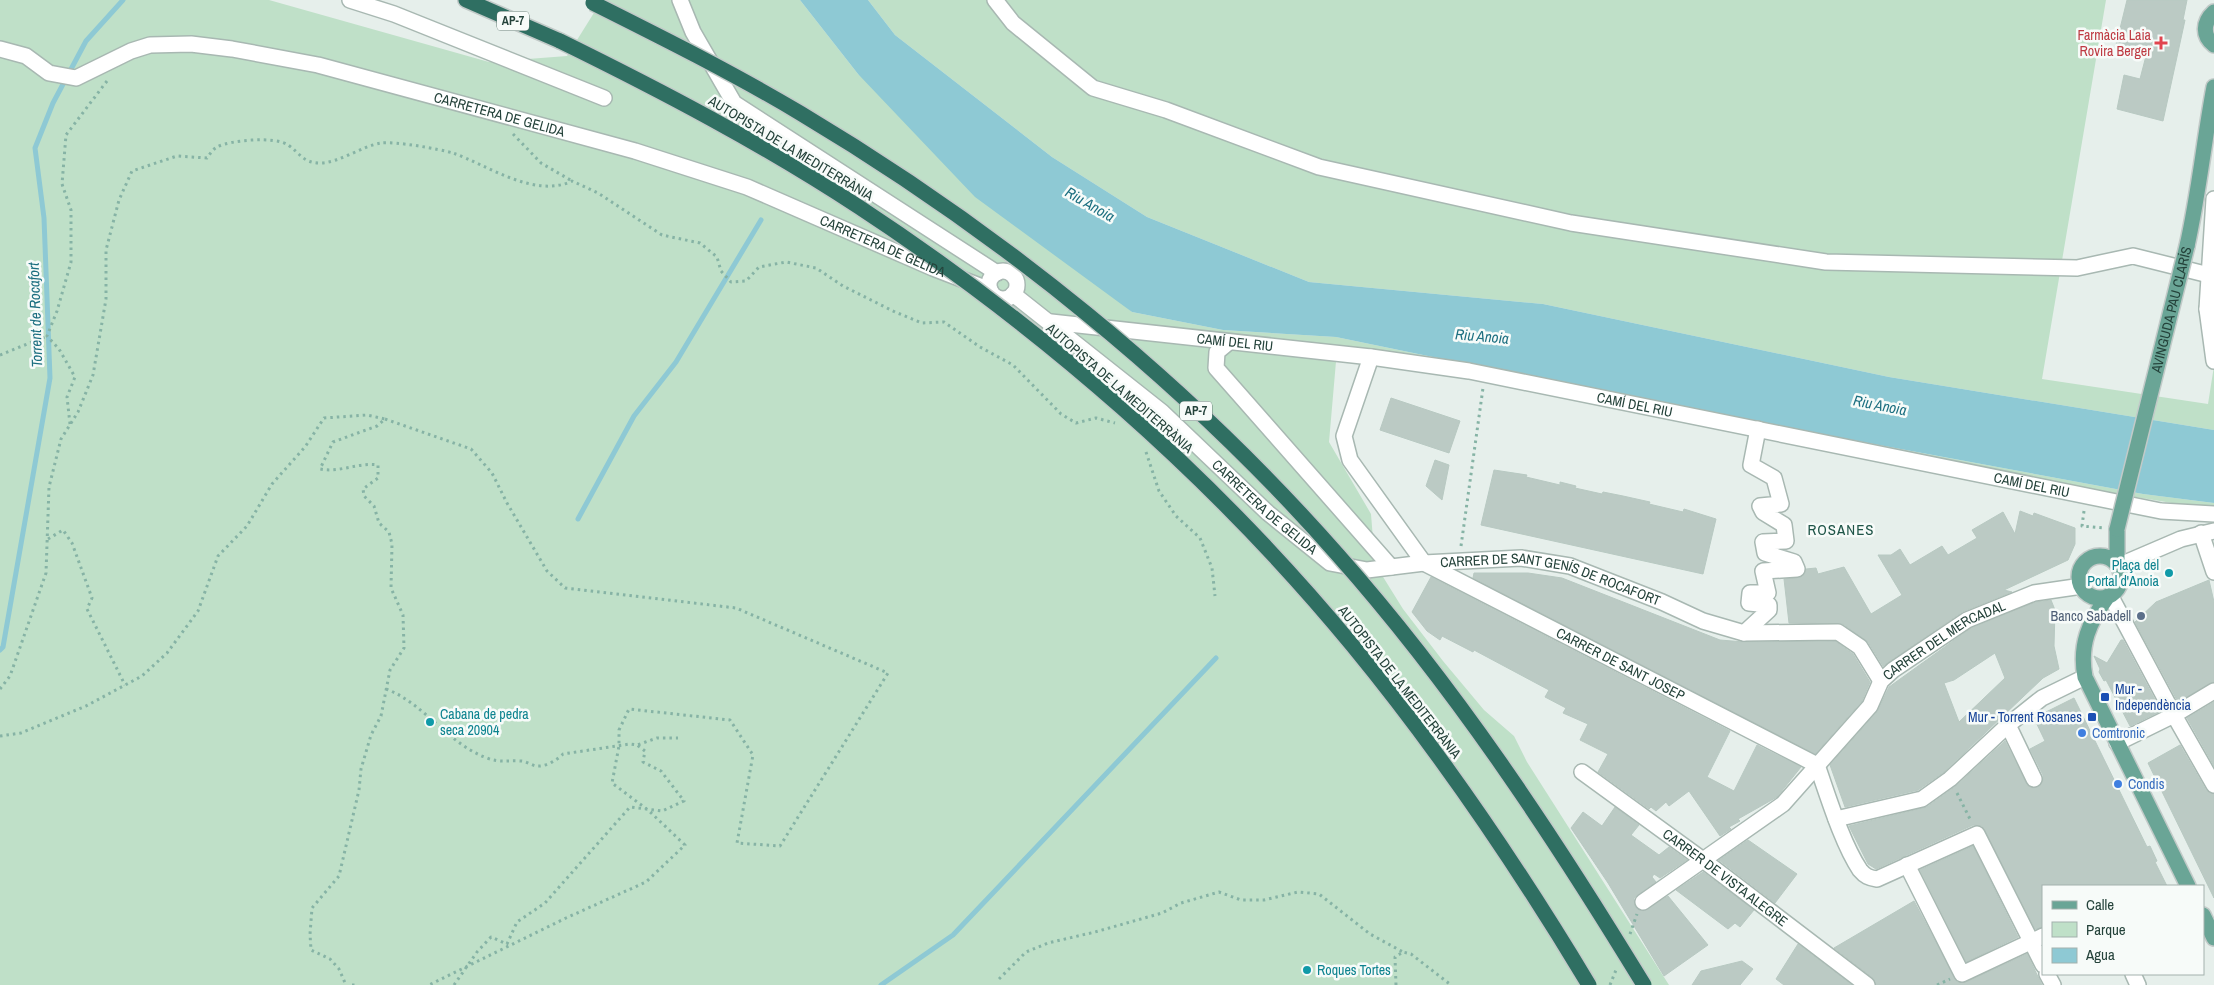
<svg xmlns="http://www.w3.org/2000/svg" width="2214" height="985" font-family="'Archivo Narrow',sans-serif">
	<style>
		.green { fill: #bfe0c8 }
		.water { fill: #8ec9d4 }
		.lines { fill: none; stroke-linecap: round; stroke-linejoin: round }
		.stream { stroke: #8ec9d4; stroke-width: 5 }
		.building { fill: #bbcac4; stroke: #b8c9c2; fill-rule: evenodd }
		.minor-casing { stroke: #a8b8b2; stroke-width: 18 }
		.major-casing { stroke: #c2cac8; stroke-width: 18 }
		.highway-casing { stroke: #c2cac8; stroke-width: 18 }
		.path { stroke: #86b3a5; stroke-width: 3; stroke-dasharray: 2.5 4; stroke-linecap: butt }
		.minor { stroke: #fff; stroke-width: 15 }
		.major { stroke: #6aa596; stroke-width: 15 }
		.highway { stroke: #2f6f62; stroke-width: 15 }
		.major-bridge-casing { stroke: #c2cac8; stroke-width: 18; stroke-linecap: butt }
		.highway-bridge-casing { stroke: #c2cac8; stroke-width: 18; stroke-linecap: butt }
		.major-bridge { stroke: #6aa596; stroke-width: 15 }
		.highway-bridge { stroke: #2f6f62; stroke-width: 15 }
		.health-dot { fill: #e0444e; stroke: #f7fbf9; stroke-width: 2 }
		.culture-dot { fill: #0f9aa8; stroke: #f7fbf9; stroke-width: 2 }
		.service-dot { fill: #5c6f8a; stroke: #f7fbf9; stroke-width: 2 }
		.transit-dot { fill: #1a4fb4; stroke: #f7fbf9; stroke-width: 2 }
		.shop-dot { fill: #3f7fe0; stroke: #f7fbf9; stroke-width: 2 }
		.labels { text-anchor: middle; dominant-baseline: central; stroke-width: 5; stroke-linejoin: round; paint-order: stroke }
		.shield { fill: #f7fbf9; stroke: #637a73; stroke-width: 1 }
		.shield-label { font-size: 12px; font-weight: bold; fill: #24423a }
		.health-label { font-size: 14px; fill: #be3a42; stroke: #f7fbf9; text-anchor: end }
		.street-label { font-size: 14px; fill: #24423a; stroke: #f7fbf9 }
		.culture-label { font-size: 14px; fill: #0d838f; stroke: #f7fbf9; text-anchor: start }
		.service-label { font-size: 14px; fill: #4e5e75; stroke: #f7fbf9; text-anchor: end }
		.transit-label { font-size: 14px; fill: #164399; stroke: #f7fbf9; text-anchor: start }
		.shop-label { font-size: 14px; fill: #366cbe; stroke: #f7fbf9; text-anchor: start }
		.water-label { font-size: 15px; font-style: italic; fill: #1c6f80; stroke: #f7fbf9 }
		.neighbourhood-label { font-size: 15px; letter-spacing: 1px; fill: #1f5548; stroke: #f7fbf9 }
	</style>
	<rect width="100%" height="100%" fill="#e6efeb"/>
	<path class="green" d="M0 0H269L489 62 567 56 602 0H800L858 74 1132 312 1223 330 1336 337 1685 409 2143 494 2214 503V510L1998 474 1337 350 1329 442 1371 514 1375 564 1403 609 1443 661 1484 710 1514 736 1527 762 1669 985H0Z
		M868 0H2106L2042 379 2208 404 2214 366V430L1889 377 1543 304 1309 282 1147 217 1052 157 895 35Z"/>
	<path class="water" d="M800 0H868L895 35 1052 157 1147 217 1309 282 1543 304 1889 377 2214 430V503L2143 494 1685 409 1336 337 1223 330 1132 312 975 197 858 74Z"/>
	<g class="lines">
		<path class="stream" d="M578 519 634 416 676 362 761 220
			M0 650 3 647 50 378 44 218 35 148 53 103 86 41 123 0
			M881 985 953 935 1216 658"/>
	</g>
	<path class="building" d="M2127 0H2187L2183 20H2185L2163 121 2117 109 2124 75 2140 79 2147 52 2116 45Z
		M1391 398 1460 421 1449 453 1380 430Z
		M1435 460 1449 465 1442 500 1426 486Z
		M1494 470 1527 475 1526 477 1560 485V482L1576 486 1575 488 1602 494 1603 492 1623 496 1650 502 1649 504 1683 512 1684 509 1716 519 1703 574 1481 525Z
		M2020 511 2033 516 2034 513 2075 528V544L2068 560 2004 590 2012 592 1962 612 1883 666 1868 642 1843 624 1789 623 1784 579 1801 577 1806 569 1816 568 1818 574 1844 567 1871 614 1902 595 1878 555H1891L1900 549 1910 565 1942 546 1948 555 1977 538 1972 530 2003 512 2015 534Z
		M1474 573H1528L1562 578 1720 640 1744 642 1835 641 1853 654 1870 682 1862 701 1815 754 1473 578Z
		M1431 577 1730 731 1707 777 1734 791 1757 745 1801 767 1777 797 1738 819 1740 821 1729 827 1731 829 1720 836 1689 791 1669 806 1666 802 1656 811 1651 807 1649 809 1598 772 1608 754 1580 740 1588 724 1563 713 1566 708 1545 697 1549 690 1474 650 1473 652 1442 636 1440 640 1427 631 1412 612Z
		M2209 580 2214 602V682L2178 702 2135 622 2156 602Z
		M2051 600 2055 610 2054 646 2059 669 2043 678 1944 772 1918 790 1845 807 1830 765 1877 712 1889 687 1971 628 2036 602ZM1995 653 2005 678 1959 722 1944 683 1954 680Z
		M2121 640H2123L2161 711 2130 726 2106 680 2104 681 2099 672 2100 669 2094 656 2107 663Z
		M2074 698 2147 847 2150 846 2157 861 2155 862 2167 886H2043V927L2035 929 1982 826 1973 825 1876 869 1868 864 1849 826 1927 807 1956 786 2005 741 2026 783 2033 788 2038 787 2043 780V775L2030 749 2045 741 2034 718Z
		M2214 702V766L2187 718Z
		M2180 745 2206 790 2214 794V898L2148 763Z
		M1615 807 1639 825 1631 835 1659 855 1669 847 1687 860 1660 878 1654 874 1652 877 1656 882 1634 898 1635 907 1643 911 1668 896 1708 945 1664 976 1608 883 1571 828 1583 812 1602 826Z
		M1748 840 1797 874 1775 903 1719 860Z
		M1973 846 2018 937 1966 962 1920 870Z
		M1703 872 1754 910 1740 927 1735 923 1728 929 1676 890Z
		M1914 901 1957 982H1966L2027 954 2042 985H1876L1873 978 1834 948Z
		M1798 944 1852 985H1784L1776 979Z
		M1742 961 1753 969 1740 985H1692L1701 971Z"/>
	<g class="lines">
		<defs>
			<g id="minor">
				<path d="M350 0 394 14 604 98"/>
				<path d="M680 0 693 32 734 103 997 273"/>
				<path d="M995 0 1013 23 1093 88 1166 110 1319 167 1571 223 1826 262 2077 268 2133 256 2209 275 2214 274"/>
				<path id="s1" d="M0 49 26 56 49 73 76 78 131 51 150 45 191 44 232 49 318 65 635 151 747 187 933 268 990 290"/>
				<circle cx="1003" cy="285" r="14"/>
				<path id="s2" d="M1013 294 1162 412 1268 513 1330 563 1367 570 1424 563 1521 558 1570 566 1662 602 1703 621 1744 633 1838 632 1860 647 1881 681"/>
				<path d="M2214 301 2207 309 2214 361"/>
				<path d="M2207 309 2214 199"/>
				<path id="s3" d="M1051 322 1371 357 1469 371 2161 511 2214 514"/>
				<path d="M1229 342 1217 352 1216 368 1391 567"/>
				<path id="s4" d="M1371 357 1344 436 1350 460 1424 563 1817 765"/>
				<path d="M2201 533 2214 572"/>
				<path d="M2118 566 2181 539 2214 531"/>
				<path d="M2110 595 2174 715 2214 785"/>
				<path d="M1744 633 1769 610V605L1749 603 1750 593H1768L1763 571 1797 569 1794 562 1765 553 1763 542 1786 541 1784 525 1763 512 1760 506 1781 504 1774 478 1751 465 1758 429"/>
				<path d="M2008 725 2034 779"/>
				<path d="M2117 743 2174 715 2214 691"/>
				<path d="M1817 765C1828 796 1842 843 1860 870 1865 876 1869 878 1877 879L1977 834 2043 965"/>
				<path id="s5" d="M1582 772 1703 860 1867 985"/>
				<path d="M1836 819 1922 799 1950 779 2008 725 2042 698 2085 677"/>
				<path d="M1907 865 1962 974 2043 936"/>
				<path id="s6" d="M1643 902 1783 804 1870 706 1881 681 1893 670 1967 620 2034 593 2082 586"/>
				<path d="M2047 974 2053 985"/>
				<path d="M2133 974 2138 985"/>
			</g>
			<path id="major" d="M2214 12C2203 22 2202 36 2214 45
				M2187 246C2199 193 2204 140 2214 87
				M2079 577a21 21 0 1 1 42 0a21 21 0 1 1-42 0Z
				M2117 563V529
				M2108 596C2089 622 2079 645 2085 677L2188 886
				M2203 915 2214 938"/>
			<path id="highway" d="M466 0 560 41"/>
		</defs>
		<use href="#minor" class="minor-casing"/>
		<use href="#major" class="major-casing"/>
		<use href="#highway" class="highway-casing"/>
		<path class="path" d="M513 134 541 163 572 181
			M0 355 47 336
			M385 419 471 449 492 473 507 503 547 571 565 588 736 608 888 673 780 846 737 843 753 755 730 720 629 709 619 730V746L612 783 648 810 685 845 646 882 566 918 429 985
			M70 424 67 397 75 377 59 349 47 336 57 311 71 262V210L62 184 66 135 107 81
			M1146 452 1159 491 1176 516 1200 538 1212 568 1215 596
			M2084 511 2082 526 2104 528
			M48 539 63 530 72 543 92 598 87 609 125 685
			M1461 546 1483 388
			M0 689 10 676 46 573 49 487 61 439 78 412 93 375 106 299V250L119 200 132 171 177 156 207 158C210 154 213 149 217 147 230 140 276 136 288 145 300 153 303 163 320 163 339 163 362 146 381 143 395 141 439 149 453 153 487 165 535 199 572 181L598 193 662 235 700 243 717 257 721 271 731 282 746 281 759 267 786 262 816 268 843 286 895 312 922 323 944 322 980 347 1013 365 1061 414 1076 423 1096 418 1115 423
			M386 689C424 703 448 744 487 758 499 763 509 760 521 761 526 761 531 765 536 766 546 767 557 760 563 754L630 744 637 745 657 738H678
			M0 736 21 733 86 706 142 676 167 653 198 611 218 556 247 526 272 484 305 447 324 418 367 415 385 419 377 426 333 442 320 469C340 473 358 462 378 465V478L363 489 364 496 374 506 379 523 389 532 392 544 391 588 403 615 404 648 390 670 381 716 371 735 361 769 359 790 339 876 312 908 310 934 311 950 330 959 339 969 346 985
			M1957 793 1971 821
			M1630 934 1637 914
			M999 979 1026 952 1048 943 1095 932 1162 913 1181 903 1219 892 1241 900H1264L1298 892 1319 894 1370 934 1403 952
			M352 985H357
			M454 985 477 952 491 937 507 944 517 922 545 903 630 807 662 811 684 801 661 771 643 762 645 751 637 745
			M1396 985 1395 957 1403 952 1411 954 1451 985
			M1610 985 1616 970
			M1937 985 1950 979"/>
		<use href="#minor" class="minor"/>
		<use href="#major" class="major"/>
		<use href="#highway" class="highway"/>
		<defs>
			<g id="major-bridge">
				<path id="s7" d="M2117 529 2187 246"/>
			</g>
			<path id="highway-bridge" d="M593 3C663 38 733 73 800 113 998 231 1186 382 1338 555 1455 687 1552 834 1644 985
				M560 41C662 91 763 144 859 207 1043 328 1213 476 1353 646 1441 753 1518 867 1589 985"/>
		</defs>
		<use href="#major-bridge" class="major-bridge-casing"/>
		<use href="#highway-bridge" class="highway-bridge-casing"/>
		<use href="#major-bridge" class="major-bridge"/>
		<use href="#highway-bridge" class="highway-bridge"/>
	</g>
	<path class="health-dot" d="M2158.5 35.5h5v5h5v5h-5v5h-5v-5h-5v-5h5z"/>
	<g class="culture-dot">
		<circle cx="2169" cy="573" r="5"/>
		<circle cx="430" cy="722" r="5"/>
		<circle cx="1307" cy="970" r="5"/>
	</g>
	<circle class="service-dot" cx="2141" cy="616" r="5"/>
	<g class="transit-dot">
		<rect x="2100" y="692" width="10" height="10" rx="2.5"/>
		<rect x="2087" y="712" width="10" height="10" rx="2.5"/>
	</g>
	<g class="shop-dot">
		<circle cx="2082" cy="733" r="5"/>
		<circle cx="2118" cy="784" r="5"/>
	</g>
	<g class="labels">
		<g class="shield">
			<rect x="497" y="11.5" width="32" height="19" rx="4"/>
			<rect x="1180" y="401.5" width="32" height="19" rx="4"/>
		</g>
		<g class="shield-label">
			<text x="513" y="21">AP-7</text>
			<text x="1196" y="411">AP-7</text>
		</g>
		<g class="health-label">
			<text x="2151" y="35">Farmàcia Laia<tspan x="2151" dy="16">Rovira Berger</tspan></text>
		</g>
		<g class="street-label">
			<text stroke="none"><textPath href="#s1" startOffset="522">CARRETERA DE GELIDA</textPath></text>
			<text transform="translate(791 148) rotate(31)">AUTOPISTA DE LA MEDITERRÀNIA</text>
			<text stroke="none"><textPath href="#s1" startOffset="928">CARRETERA DE GELIDA</textPath></text>
			<text stroke="none"><textPath href="#s7" startOffset="226">AVINGUDA PAU CLARÍS</textPath></text>
			<text stroke="none"><textPath href="#s3" startOffset="185">CAMÍ DEL RIU</textPath></text>
			<text transform="translate(1120 388) rotate(41)">AUTOPISTA DE LA MEDITERRÀNIA</text>
			<text stroke="none"><textPath href="#s3" startOffset="590">CAMÍ DEL RIU</textPath></text>
			<text stroke="none"><textPath href="#s3" startOffset="995">CAMÍ DEL RIU</textPath></text>
			<text stroke="none"><textPath href="#s2" startOffset="330">CARRETERA DE GELIDA</textPath></text>
			<text stroke="none"><textPath href="#s2" startOffset="641">CARRER DE SANT GENÍS DE ROCAFORT</textPath></text>
			<text stroke="none"><textPath href="#s6" startOffset="405">CARRER DEL MERCADAL</textPath></text>
			<text stroke="none"><textPath href="#s4" startOffset="456">CARRER DE SANT JOSEP</textPath></text>
			<text transform="translate(1400 682) rotate(52)">AUTOPISTA DE LA MEDITERRÀNIA</text>
			<text stroke="none"><textPath href="#s5" startOffset="178">CARRER DE VISTA ALEGRE</textPath></text>
		</g>
		<g class="culture-label">
			<text x="2159" y="565" text-anchor="end">Plaça del<tspan x="2159" dy="16">Portal d'Anoia</tspan></text>
			<text x="440" y="714">Cabana de pedra<tspan x="440" dy="16">seca 20904</tspan></text>
			<text x="1317" y="970">Roques Tortes</text>
		</g>
		<g class="service-label">
			<text x="2131" y="616">Banco Sabadell</text>
		</g>
		<g class="transit-label">
			<text x="2115" y="689">Mur -<tspan x="2115" dy="16">Independència</tspan></text>
			<text x="2082" y="717" text-anchor="end">Mur - Torrent Rosanes</text>
		</g>
		<g class="shop-label">
			<text x="2092" y="733">Comtronic</text>
			<text x="2128" y="784">Condis</text>
		</g>
		<g class="water-label">
			<text transform="translate(1090 204) rotate(30)">Riu Anoia</text>
			<text transform="translate(35 315) rotate(-92)">Torrent de Rocafort</text>
			<text transform="translate(1482 336) rotate(5)">Riu Anoia</text>
			<text transform="translate(1880 405) rotate(11)">Riu Anoia</text>
		</g>
		<g class="neighbourhood-label">
			<text x="1841" y="529">ROSANES</text>
		</g>
	</g>
	<rect x="2042" y="885" width="162" height="90" fill="#f7fbf9" stroke="#a3b1ad"/>
	<rect x="2052" y="901" width="25" height="8" fill="#6aa596" stroke="#a3b1ad"/>
	<text x="2086" y="910" font-size="15" fill="#24423a">Calle</text>
	<rect x="2052" y="922" width="25" height="15" fill="#bfe0c8" stroke="#a3b1ad"/>
	<text x="2086" y="935" font-size="15" fill="#24423a">Parque</text>
	<rect x="2052" y="948" width="25" height="15" fill="#8ec9d4" stroke="#a3b1ad"/>
	<text x="2086" y="960" font-size="15" fill="#24423a">Agua</text>
</svg>
